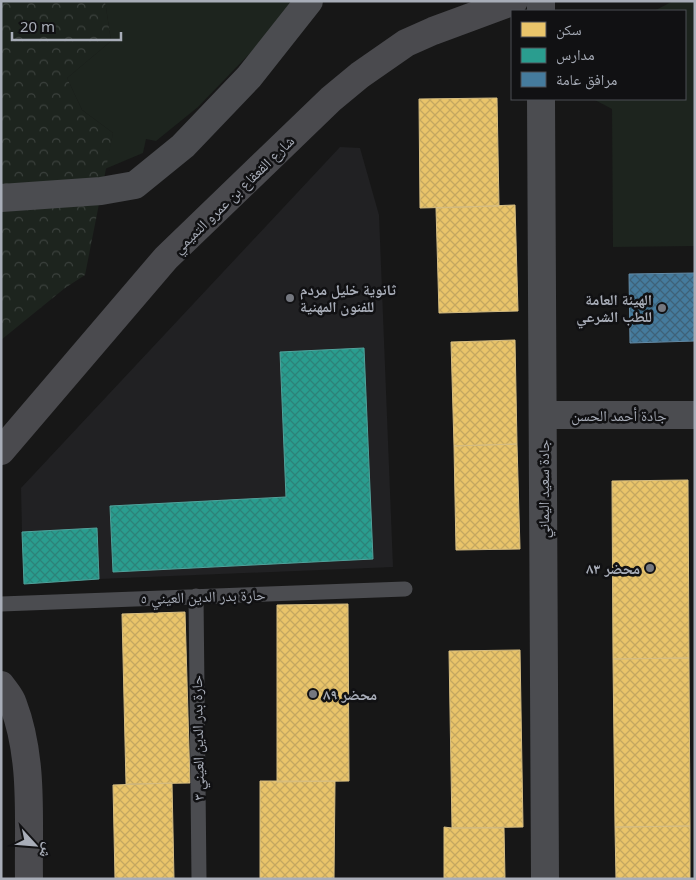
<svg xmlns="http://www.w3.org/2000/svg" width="696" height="880" font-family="'Noto Sans','Noto Naskh Arabic',sans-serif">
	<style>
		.built { fill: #212123 }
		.green { fill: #1d241e }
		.forest { fill: url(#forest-crowns) }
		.homes { fill: url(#homes-cross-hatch); stroke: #d6bd81 }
		.schools { fill: url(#schools-cross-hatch); stroke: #50a29b }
		.public { fill: url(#public-cross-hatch); stroke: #638aa5 }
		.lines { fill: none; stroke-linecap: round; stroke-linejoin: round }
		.service { stroke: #4b4c50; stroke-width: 15 }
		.minor { stroke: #4b4c50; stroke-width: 28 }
		.secondary { stroke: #4a4a4e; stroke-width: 28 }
		.poi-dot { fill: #757880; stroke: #111113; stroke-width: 2 }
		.labels { text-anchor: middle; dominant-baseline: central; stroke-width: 5; stroke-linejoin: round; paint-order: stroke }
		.street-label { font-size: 15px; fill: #a8adb8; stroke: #111113 }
		.poi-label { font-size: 15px; font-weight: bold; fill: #a8adb8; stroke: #111113; text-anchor: start }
	</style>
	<defs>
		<pattern id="forest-crowns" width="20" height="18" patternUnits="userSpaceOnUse" patternTransform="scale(1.25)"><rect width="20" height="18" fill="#1d241e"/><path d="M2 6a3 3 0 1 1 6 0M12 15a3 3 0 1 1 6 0" fill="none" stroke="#3b413d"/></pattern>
		<pattern id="homes-cross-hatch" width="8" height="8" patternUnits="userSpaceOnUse" patternTransform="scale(1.25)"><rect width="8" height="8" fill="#e9c46a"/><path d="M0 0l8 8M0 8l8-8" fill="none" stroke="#c4a760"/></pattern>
		<pattern id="schools-cross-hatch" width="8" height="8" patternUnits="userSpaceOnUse" patternTransform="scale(1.25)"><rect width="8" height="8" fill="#2a9d8f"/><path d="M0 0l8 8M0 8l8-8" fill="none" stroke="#2c8379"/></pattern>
		<pattern id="public-cross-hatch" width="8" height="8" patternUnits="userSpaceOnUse" patternTransform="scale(1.25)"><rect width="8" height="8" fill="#457b9d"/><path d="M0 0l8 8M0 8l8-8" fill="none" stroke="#3e6279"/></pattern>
	</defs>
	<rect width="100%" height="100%" fill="#171717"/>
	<path class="built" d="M340 147 360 148 379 215 393 567 99 579 97 529 22 532 21 488Z"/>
	<path class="green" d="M105 1H292L258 45 198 107 156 141 146 139 143 153 105 169 113 133 82 110 67 78 111 41Z
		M673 1H695V246L613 247 612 109 593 99H685V11H654Z"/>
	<path class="forest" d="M1 1H105L111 41 67 78 82 110 113 133 85 275 65 288 1 340Z"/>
	<path class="homes" d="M497 98 499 206 420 208 419 99Z
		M515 205 518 311 439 313 436 208Z
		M515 340 517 444 454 446 451 342Z
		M517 444 520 549 456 550 454 446Z
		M688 480 689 658 613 659 612 481Z
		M348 604 349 781 277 782V605Z
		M185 612 190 783 126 784 122 614Z
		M520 650 523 827 452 828 449 651Z
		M689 658 690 826 615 827 613 659Z
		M260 781H335L334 879H260Z
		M172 783 174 879H115L113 785Z
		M690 826V879H616L615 827Z
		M444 827 452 828H504L505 879H444Z"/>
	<path class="schools" d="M364 348 373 559 113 572 110 506 286 497 280 352Z
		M97 528 99 579 24 584 22 532Z"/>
	<path class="public" d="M695 273V341L630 343 629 274Z"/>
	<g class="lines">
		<path class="service" d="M196 596 199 879
			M1 604 405 589"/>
		<path class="minor" d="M541 1V11
			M541 99 545 879
			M1 198 101 191 135 185 183 146 249 77 309 1
			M543 415H695"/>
		<path class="secondary" d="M1 451 166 258 331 99 360 75 406 43 433 31 514 1
			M1 685C5 691 11 697 13 704 34 759 28 821 29 879"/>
	</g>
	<g class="poi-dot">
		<circle cx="290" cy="298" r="5"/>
		<circle cx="662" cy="308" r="5"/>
		<circle cx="650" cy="568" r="5"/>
		<circle cx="313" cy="694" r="5"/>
	</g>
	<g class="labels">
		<g class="street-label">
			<text transform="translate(233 194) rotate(-44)">شارع القعقاع بن عمرو التميمي</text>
			<text x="619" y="415">جادة أحمد الحسن</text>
			<text transform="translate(543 489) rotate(-90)">جادة سعيد اليماني</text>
			<text transform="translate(203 596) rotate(-2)">حارة بدر الدين العيني ٥</text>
			<text transform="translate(197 738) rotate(-91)">حارة بدر الدين العيني ٣</text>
		</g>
		<g class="poi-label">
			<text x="300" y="289">ثانوية خليل مردم<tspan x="300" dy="17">للفنون المهنية</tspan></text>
			<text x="652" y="299" text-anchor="end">الهيئة العامة<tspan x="652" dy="17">للطب الشرعي</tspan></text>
			<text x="640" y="568" text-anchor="end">محضر ٨٣</text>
			<text x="323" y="694">محضر ٨٩</text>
		</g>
	</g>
	<rect width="696" height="880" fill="none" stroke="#a8adb8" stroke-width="5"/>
	<rect x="511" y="10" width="175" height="90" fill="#111113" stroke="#4d4f55"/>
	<rect x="521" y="22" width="25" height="15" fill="#e9c46a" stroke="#4d4f55"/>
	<text x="556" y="35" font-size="15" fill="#a8adb8">سكن</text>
	<rect x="521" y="48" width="25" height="15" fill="#2a9d8f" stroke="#4d4f55"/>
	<text x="556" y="60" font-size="15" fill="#a8adb8">مدارس</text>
	<rect x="521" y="72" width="25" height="15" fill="#457b9d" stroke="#4d4f55"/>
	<text x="556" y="85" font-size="15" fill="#a8adb8">مرافق عامة</text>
	<g transform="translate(35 845) rotate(116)" stroke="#111113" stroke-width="4" paint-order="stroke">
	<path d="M0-4L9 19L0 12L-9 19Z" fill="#a8adb8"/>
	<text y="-8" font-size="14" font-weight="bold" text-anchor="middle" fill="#a8adb8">ش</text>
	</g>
	<path d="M12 32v8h109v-8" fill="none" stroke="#a8adb8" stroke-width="2.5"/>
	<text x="20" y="32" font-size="15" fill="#a8adb8" stroke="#111113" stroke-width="4" paint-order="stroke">20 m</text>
</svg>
